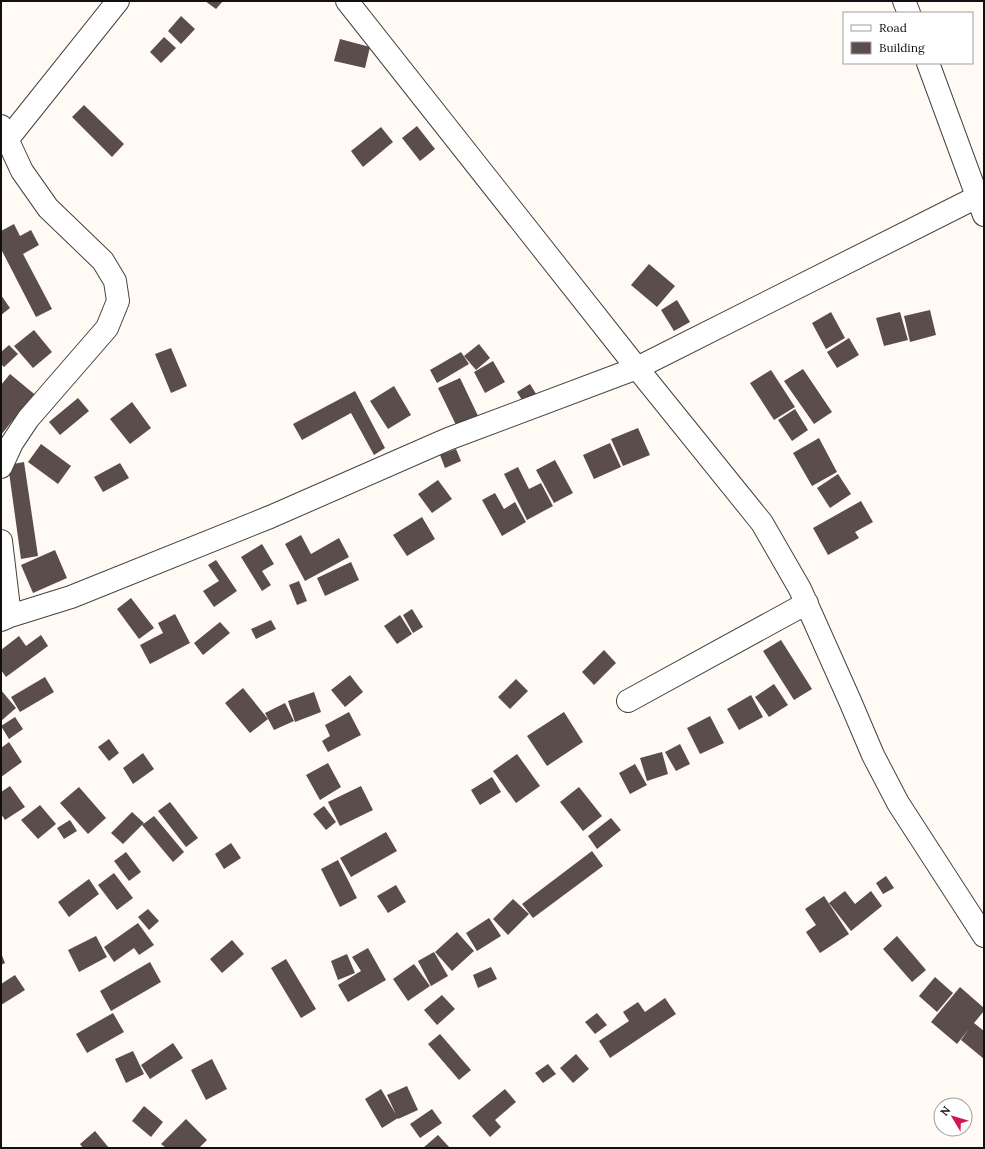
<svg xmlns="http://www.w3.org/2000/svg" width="985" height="1149" font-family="Lora,serif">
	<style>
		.building { fill: #5a4d4b }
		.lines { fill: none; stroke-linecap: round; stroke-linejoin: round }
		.minor-casing { stroke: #434343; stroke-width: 24 }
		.minor { stroke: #fff; stroke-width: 22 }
	</style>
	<rect width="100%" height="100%" fill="#fffaf3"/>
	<path class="building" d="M205 1H223L216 9Z
		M181 16 195 29 181 44 168 31Z
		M164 37 176 48 161 63 150 52Z
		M340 39 370 47 365 68 334 61Z
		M84 105 124 144 112 157 72 117Z
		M417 126 435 149 420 161 402 138Z
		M381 127 393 142 363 167 351 151Z
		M14 224 20 236 31 230 39 245 23 254 52 309 36 317 1 249V231Z
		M649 264 675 286 657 307 631 285Z
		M1 295 10 308 1 315Z
		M677 300 690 322 674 331 661 310Z
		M930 310 936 335 910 342 904 316Z
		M831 312 845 338 826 349 812 323Z
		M900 312 908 340 884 346 876 318Z
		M34 330 52 352 33 368 14 346Z
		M849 338 859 355 837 368 827 352Z
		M479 344 490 358 476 370 464 356Z
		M9 345 18 354 4 367 1 364V352Z
		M171 348 187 386 171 393 155 354Z
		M461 352 469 364 437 383 430 370Z
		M493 361 505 382 485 393 474 372Z
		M803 369 832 412 814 424 784 381Z
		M771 370 795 407 774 420 750 383Z
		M10 374 39 398 18 424 13 420 1 435V385Z
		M460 378 480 420 459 431 438 388Z
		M530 384 538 397 525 405 517 392Z
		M394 386 411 415 388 429 370 401Z
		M355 391 385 448 374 455 351 413 302 440 293 424Z
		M78 398 89 411 60 435 49 422Z
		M132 402 151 428 130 444 110 419Z
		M795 409 808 430 792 441 778 420Z
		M638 428 650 455 623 466 611 439Z
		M819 438 837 472 812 486 793 453Z
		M610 443 621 467 594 479 583 455Z
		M41 444 71 466 58 484 28 462Z
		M456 449 461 461 445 468 440 455Z
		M555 460 573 493 554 503 536 470Z
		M24 462 38 556 21 559 8 465Z
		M120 463 129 478 103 492 94 477Z
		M518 467 529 489 541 483 553 506 527 520 504 474Z
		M838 474 851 494 830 508 817 488Z
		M438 480 452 499 432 513 418 494Z
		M495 493 504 509 515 502 526 522 502 536 482 500Z
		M861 501 873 522 855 532 859 538 828 555 813 528Z
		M422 517 435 539 407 556 393 535Z
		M301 535 311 554 339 538 349 557 305 581 285 544Z
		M262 544 274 564 262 571 271 585 262 591 241 557Z
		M55 550 67 578 33 593 21 565Z
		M216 560 237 591 214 607 203 591 219 581 208 565Z
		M351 562 359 580 325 596 317 578Z
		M299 581 307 601 297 605 289 585Z
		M131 598 154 628 139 639 117 609Z
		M412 609 423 627 413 633 403 615Z
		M175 614 190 643 150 664 140 645 163 633 158 623Z
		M400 615 412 634 397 644 384 626Z
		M271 620 276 629 256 639 251 629Z
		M220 622 230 633 203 655 194 643Z
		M41 635 48 646 6 677 1 670V650L19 636 26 646Z
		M781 640 812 689 794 700 763 651Z
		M604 650 616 663 594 685 582 672Z
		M350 675 363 692 345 707 331 690Z
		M45 677 54 692 20 712 11 697Z
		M516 679 528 691 510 709 498 697Z
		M774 684 788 705 769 717 755 697Z
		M243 688 268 719 250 733 225 703Z
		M1 690 16 708 1 721Z
		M314 692 321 712 295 722 288 701Z
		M751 695 763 717 739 730 727 709Z
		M285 703 294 721 274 730 265 713Z
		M349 712 361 735 328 752 322 741 330 736 325 725Z
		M564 712 583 742 547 766 527 736Z
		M710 716 724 743 700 754 687 728Z
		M15 717 23 729 9 739 1 726Z
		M109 739 119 753 109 761 98 747Z
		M9 742 22 762 1 777V748Z
		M680 744 690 764 676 771 665 752Z
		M662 752 668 774 647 781 640 758Z
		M143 753 154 769 133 784 123 768Z
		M517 754 540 786 516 803 493 771Z
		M328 763 341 787 320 800 306 775Z
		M635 764 647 785 630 794 619 773Z
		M492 777 501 792 480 805 471 790Z
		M10 786 25 807 5 820 1 814V792Z
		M361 786 373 810 340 826 328 802Z
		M79 787 106 818 88 834 60 803Z
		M579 787 602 816 583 831 560 802Z
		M170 802 198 838 186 847 158 811Z
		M40 805 56 824 38 839 21 820Z
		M324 806 336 822 326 830 313 814Z
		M132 812 144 823 123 844 111 833Z
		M154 816 184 852 173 862 142 825Z
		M611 818 621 830 597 849 588 836Z
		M70 820 77 831 64 839 57 828Z
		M386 832 397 851 351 877 340 858Z
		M231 843 241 858 224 869 215 854Z
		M592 851 603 866 533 918 522 904Z
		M126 852 141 872 129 881 114 861Z
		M338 860 357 898 340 907 321 869Z
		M114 873 133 898 117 910 98 885Z
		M886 876 894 888 883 894 876 883Z
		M89 879 99 894 69 917 58 902Z
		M396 885 406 902 388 913 377 896Z
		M845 891 855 904 871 891 882 906 851 931 829 903Z
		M824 896 849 934 820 953 806 932 816 925 805 909Z
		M513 899 529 914 508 935 493 919Z
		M148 909 159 921 149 930 138 917Z
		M489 918 501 936 477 951 466 933Z
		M138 923 154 945 139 955 134 948 114 962 104 947Z
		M457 932 474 951 452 971 435 952Z
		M96 936 107 957 79 972 68 950Z
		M897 936 926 970 912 982 883 949Z
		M232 940 244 954 222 973 210 959Z
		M368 948 386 980 348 1002 338 985 361 971 352 957Z
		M434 952 448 976 431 986 418 961Z
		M1 953 5 963 1 965Z
		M347 954 355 973 338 980 331 961Z
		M286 959 316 1009 301 1018 271 968Z
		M150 962 161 982 111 1011 100 991Z
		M414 964 430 986 408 1001 393 979Z
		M491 967 497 979 478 988 473 975Z
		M15 975 25 990 1 1005V984Z
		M935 977 953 993 937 1012 919 996Z
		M960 987 984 1008V1011L974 1023 984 1031V1059L961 1040 969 1029 957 1044 931 1022Z
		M442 995 455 1009 437 1025 424 1010Z
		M665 998 676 1014 610 1058 599 1041 629 1021 623 1012 638 1002 645 1012Z
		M113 1013 124 1032 87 1053 76 1034Z
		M597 1013 607 1025 595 1034 585 1022Z
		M440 1034 471 1070 459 1080 428 1044Z
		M173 1043 183 1058 150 1079 141 1065Z
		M133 1051 144 1074 126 1083 115 1059Z
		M576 1054 589 1069 573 1083 560 1068Z
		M212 1059 227 1089 206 1100 191 1070Z
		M548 1064 556 1074 543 1083 535 1073Z
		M407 1086 418 1110 398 1119 387 1095Z
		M381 1089 398 1118 382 1128 365 1099Z
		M505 1089 516 1102 495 1120 501 1127 490 1137 472 1116Z
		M144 1106 163 1122 151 1137 132 1121Z
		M432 1109 442 1123 420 1138 410 1124Z
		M186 1119 207 1140 199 1148H166L161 1144Z
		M95 1131 109 1148H83L80 1144Z
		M438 1135 450 1148H423Z"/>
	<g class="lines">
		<defs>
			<path id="minor" d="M347 1 637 368 762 523 800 589 850 701 873 755 898 803 984 936
				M904 1 909 13
				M928 63 984 215
				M1 126 22 171 48 208 103 261 115 281 118 301 107 328 28 419 12 443 1 467
				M7 140 118 1
				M1 541 10 616
				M1 620 10 616 71 597 270 517 448 439 637 368 977 197
				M628 701 807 603"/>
		</defs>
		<use href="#minor" class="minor-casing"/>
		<use href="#minor" class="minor"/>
	</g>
	<rect width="985" height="1149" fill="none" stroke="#101010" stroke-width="4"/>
	<rect x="843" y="12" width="130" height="52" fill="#ffffff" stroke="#9f9f9f"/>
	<rect x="851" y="25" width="20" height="6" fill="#ffffff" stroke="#9f9f9f"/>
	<text x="879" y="32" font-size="12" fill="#101010">Road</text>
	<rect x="851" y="42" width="20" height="12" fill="#5a4d4b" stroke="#9f9f9f"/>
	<text x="879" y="52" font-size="12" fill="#101010">Building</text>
	<g transform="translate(953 1117) rotate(308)"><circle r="19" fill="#ffffff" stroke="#9f9f9f"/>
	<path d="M0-3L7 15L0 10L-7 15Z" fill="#d1184c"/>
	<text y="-6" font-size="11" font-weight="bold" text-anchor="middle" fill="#101010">N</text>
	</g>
</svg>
